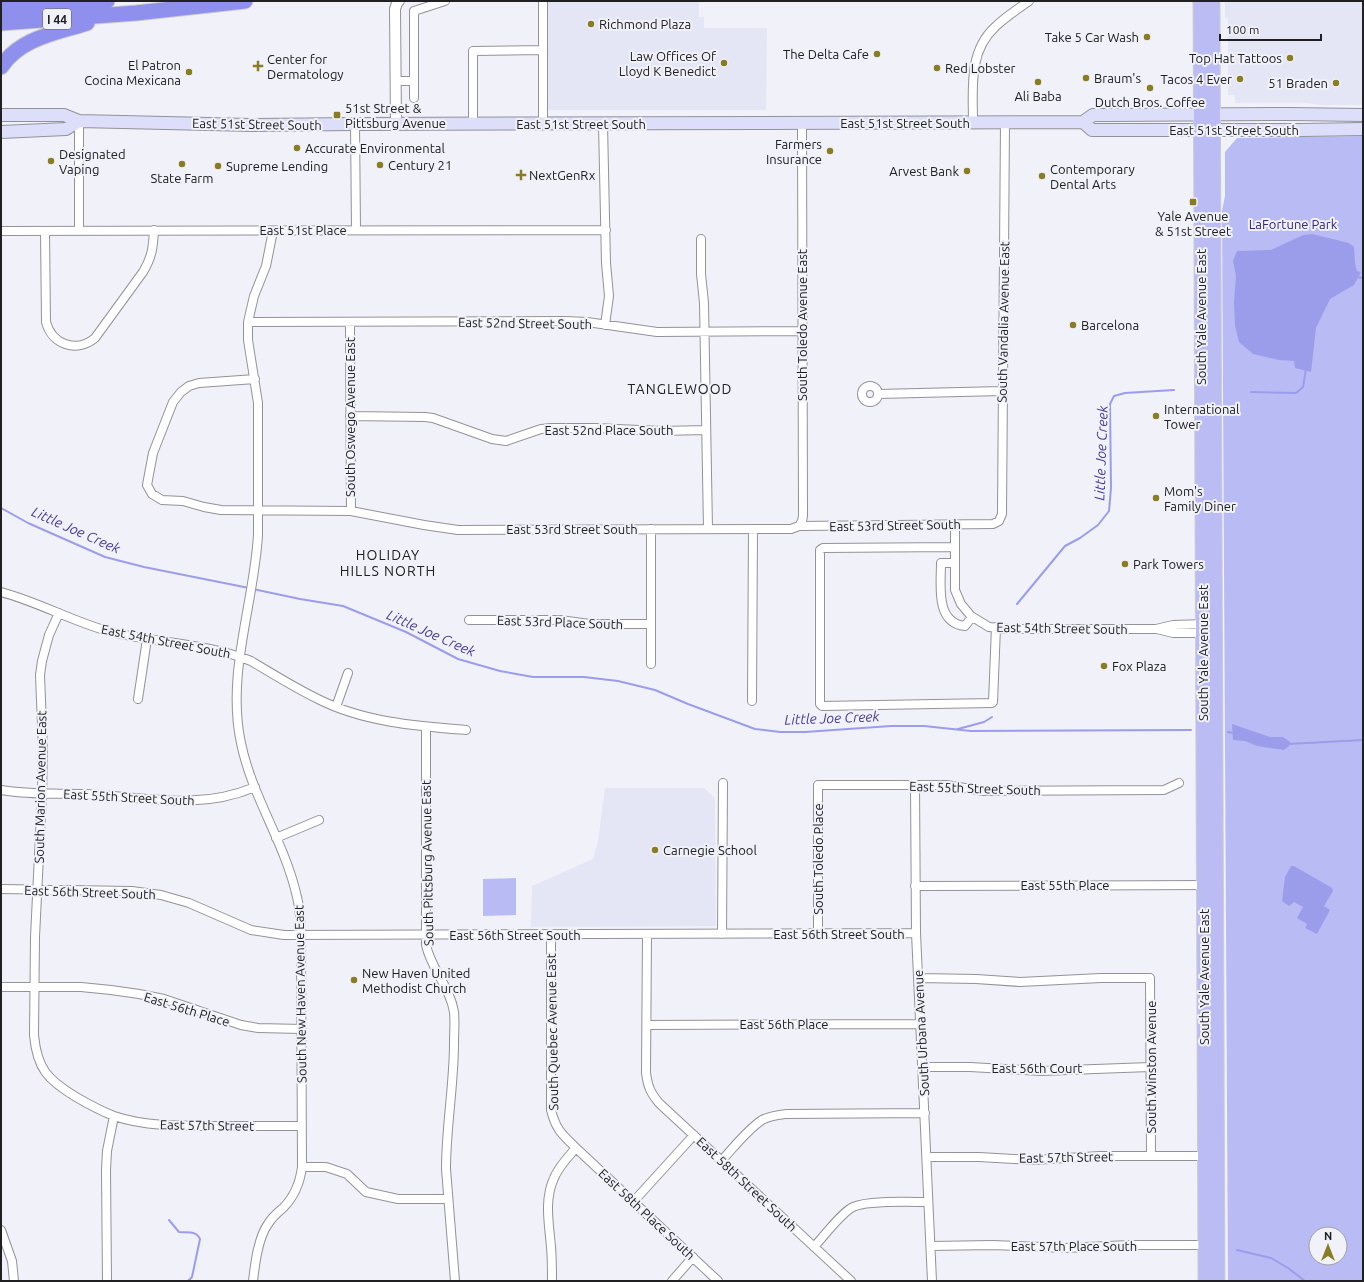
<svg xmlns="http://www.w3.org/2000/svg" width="1364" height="1282" font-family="Ubuntu,sans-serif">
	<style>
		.built { fill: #e5e6f5 }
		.green { fill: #b9bcf4; fill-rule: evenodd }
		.water { fill: #9b9deb }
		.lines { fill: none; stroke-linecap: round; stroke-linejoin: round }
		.stream { stroke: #9b9deb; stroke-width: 2 }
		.minor-casing { stroke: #92929a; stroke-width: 10 }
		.tertiary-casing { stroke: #92929a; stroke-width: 12 }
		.secondary-casing { stroke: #92929a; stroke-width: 14 }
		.primary-casing { stroke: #cececf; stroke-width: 15 }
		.motorway-casing { stroke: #cececf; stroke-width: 17 }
		.minor { stroke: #fff; stroke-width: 8 }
		.tertiary { stroke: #fff; stroke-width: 10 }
		.secondary { stroke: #dddefa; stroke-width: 12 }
		.primary { stroke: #bcbcf4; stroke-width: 13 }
		.motorway { stroke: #8f90ed; stroke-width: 15 }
		.poi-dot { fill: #887d23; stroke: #f1f1f9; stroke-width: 1.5 }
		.labels { text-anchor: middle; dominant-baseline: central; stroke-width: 4; stroke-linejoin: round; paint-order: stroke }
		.shield { fill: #f1f1f9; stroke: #5f5f63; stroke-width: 1 }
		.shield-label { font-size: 12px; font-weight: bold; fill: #202023 }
		.poi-label { font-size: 13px; fill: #202023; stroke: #f1f1f9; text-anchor: start }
		.street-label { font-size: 13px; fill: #202023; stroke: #f1f1f9 }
		.park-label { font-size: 13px; fill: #32257f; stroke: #f1f1f9 }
		.neighbourhood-label { font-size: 14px; letter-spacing: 1px; fill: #202023; stroke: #f1f1f9 }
		.water-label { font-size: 14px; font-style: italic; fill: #443c97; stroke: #f1f1f9 }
	</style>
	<rect width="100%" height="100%" fill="#f1f1f9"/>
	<path class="built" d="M547 1H699V17H704V28H767L766 110H547Z
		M1225 1H1363V105H1321L1308 103H1235V95H1228V18H1225Z
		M605 788H704L715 798 716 926 531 927 532 886 593 859 598 841Z"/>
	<path class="green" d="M1363 136V1281H1228L1222 211 1225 196V152L1237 138ZM1316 1234H1340V1258H1316Z
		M516 878V915L483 916V879Z"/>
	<path class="water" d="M1312 234 1349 243 1354 247C1355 255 1354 263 1357 271L1361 272 1354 285 1330 299 1316 328 1311 372 1295 368 1294 361 1279 360 1253 354 1239 342 1235 326 1234 302 1236 276 1233 261 1237 251 1271 250 1303 235Z
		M1232 724 1270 737H1283L1290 742 1289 746 1284 750 1257 746 1245 741 1233 740Z
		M1291 866H1294L1332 888 1333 891 1324 906 1330 910 1317 934 1305 928 1307 924 1297 918 1303 907 1294 902 1289 906 1282 901 1285 877Z"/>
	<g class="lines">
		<path class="stream" d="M1356 277 1363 278
			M1251 392 1296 393 1303 387 1306 369
			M1 508 28 523 105 557 144 567 249 588
			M253 589 300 599 343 606 406 632 458 659 500 671 533 677H584L618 681 655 690 688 704 755 729 780 732H805L891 726H924L971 731 1191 730
			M1017 604 1065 546 1080 538 1098 525 1109 511 1111 488 1110 404 1114 396 1125 393 1174 390
			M958 729 984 722 992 717
			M1228 732 1234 733
			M1288 744 1363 740
			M169 1220 179 1232C187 1233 196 1230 200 1239L192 1277 188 1281
			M1237 1250 1271 1258 1288 1268 1305 1281"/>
		<defs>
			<path id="minor" d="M395 81H414
				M414 98V11L445 1
				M79 121V231
				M973 123C973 89 968 52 995 27 1005 17 1018 9 1029 1
				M355 124 356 230
				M473 124V51L542 50
				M543 124V1
				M603 124 606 263 609 296 605 325
				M1 231 606 230
				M45 231 46 322C52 345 77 353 95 338L143 272C152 257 153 248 154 230
				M701 239V274L704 303 708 529
				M248 322 565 321 587 322 657 332 802 331
				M350 323 351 511
				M255 379 199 383 189 386 181 392 173 402 153 453 147 485 152 494 162 500 183 501 204 507 221 510 351 511 424 525 458 530 791 529 799 526 993 524 999 521 1002 514 1005 123
				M862 394a8 8 0 1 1 16 0a8 8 0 1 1-16 0Z
				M878 394 1002 391
				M350 416 425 417 433 418 492 439 506 441 541 429 551 428H596L661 431 706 430
				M955 524V590L961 604 971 616 989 627 1009 629H1156L1173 625 1206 624
				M799 526 802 521 803 516 802 123
				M651 529V664
				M955 547 823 548 820 550V704L822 706 992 703 993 702 996 627
				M955 563H941C941 585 935 623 965 626L972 617
				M1 592C39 602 73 622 111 632 157 643 207 643 251 661 273 674 295 688 318 699 363 722 416 726 466 730
				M59 613 49 635 42 661 40 675 43 750 42 794 35 937 34 1035C37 1069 48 1080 76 1097 88 1104 101 1111 114 1116 147 1127 183 1126 216 1126 245 1126 273 1126 301 1126
				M469 620H560L590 624H651
				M1157 629 1173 633H1207
				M138 699 147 639
				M752 701 753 529
				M336 707 348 673
				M426 727V945C431 969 450 987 454 1012 455 1022 454 1033 454 1043 454 1085 446 1127 446 1169L455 1281
				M915 785 916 933 932 1281
				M1 790C29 795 58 793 86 794 145 797 198 811 255 787
				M276 838 319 820
				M915 886 1208 885
				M1 889 132 891 161 895 189 903 251 930 284 935 916 933
				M551 934V1110C556 1130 562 1134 576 1148L718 1281
				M722 934 723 783
				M818 934V785H946L984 791 1164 790 1179 783
				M647 935 646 1073C648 1087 650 1092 659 1103L851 1281
				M919 978 976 979 1020 982 1101 978H1150L1151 1156
				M1 987H81L111 990 139 994 164 999 241 1025 258 1028 302 1029
				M647 1025 921 1024
				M923 1067H970L1041 1071 1150 1067
				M927 1157H979L1033 1160 1100 1156H1204
				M722 1160C734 1147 748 1129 762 1120 769 1116 778 1115 786 1114L925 1113
				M302 1167H326L347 1174 366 1192 398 1199H448
				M633 1202 694 1135
				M1 1230 12 1261 14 1281
				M931 1246 992 1245 1066 1248 1129 1245H1208
				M814 1247C824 1236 841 1213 853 1207 867 1200 911 1202 928 1202
				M107 1281 106 1170 107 1151 114 1116
				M253 1281C255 1264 258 1238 268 1224 272 1217 277 1213 283 1208 295 1196 300 1183 302 1167L301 936C301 923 300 909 297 897 285 843 252 797 241 743 226 674 254 604 258 535V403L248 340V322L254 296 266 266 273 231
				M552 1281C552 1270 552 1258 551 1247 549 1223 544 1200 554 1178 559 1166 568 1157 576 1148
				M672 1281 693 1257"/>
			<path id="tertiary" d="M396 124 395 9 397 3 399 1"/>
			<path id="secondary" d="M1 115H64L79 121 252 125 355 124 1083 122 1093 115H1109L1290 114 1363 115
				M1083 122 1092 130H1303L1363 129
				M1 132 66 129 79 121"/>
			<path id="primary" d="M1200 1 1205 1281
				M1213 1 1218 1281"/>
			<path id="motorway" d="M1 8 107 1
				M1 23 136 13 245 1
				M1 67C20 38 56 33 87 23"/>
		</defs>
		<use href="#minor" class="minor-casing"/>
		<use href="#tertiary" class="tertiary-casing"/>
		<use href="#secondary" class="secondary-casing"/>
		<use href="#primary" class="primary-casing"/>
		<use href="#motorway" class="motorway-casing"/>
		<use href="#minor" class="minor"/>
		<use href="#tertiary" class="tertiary"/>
		<use href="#secondary" class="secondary"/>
		<use href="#primary" class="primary"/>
		<use href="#motorway" class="motorway"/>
	</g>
	<g class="poi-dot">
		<circle cx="591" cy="24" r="4"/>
		<circle cx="1147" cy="37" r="4"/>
		<circle cx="877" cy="54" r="4"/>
		<circle cx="1290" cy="58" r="4"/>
		<circle cx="724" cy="63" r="4"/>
		<path d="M256 60h4v4h4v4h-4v4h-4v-4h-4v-4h4z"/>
		<circle cx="937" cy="68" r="4"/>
		<circle cx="189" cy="72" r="4"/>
		<circle cx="1086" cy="78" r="4"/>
		<circle cx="1240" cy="79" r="4"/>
		<circle cx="1038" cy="82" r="4"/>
		<circle cx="1336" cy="83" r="4"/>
		<circle cx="1150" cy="88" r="4"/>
		<rect x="333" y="111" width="8" height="8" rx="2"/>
		<circle cx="297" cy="148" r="4"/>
		<circle cx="830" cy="151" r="4"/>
		<circle cx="51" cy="161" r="4"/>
		<circle cx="182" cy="164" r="4"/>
		<circle cx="380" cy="165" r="4"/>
		<circle cx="218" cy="166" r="4"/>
		<circle cx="967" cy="171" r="4"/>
		<path d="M519 169h4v4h4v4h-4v4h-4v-4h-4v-4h4z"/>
		<circle cx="1042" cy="176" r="4"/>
		<rect x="1189" y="198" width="8" height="8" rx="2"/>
		<circle cx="1073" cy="325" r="4"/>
		<circle cx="1156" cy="416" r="4"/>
		<circle cx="1156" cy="498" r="4"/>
		<circle cx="1125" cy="564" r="4"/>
		<circle cx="1104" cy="666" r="4"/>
		<circle cx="655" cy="850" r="4"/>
		<circle cx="354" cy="980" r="4"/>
	</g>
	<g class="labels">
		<rect class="shield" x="43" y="9" width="28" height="20" rx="3"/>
		<g class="shield-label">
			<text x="57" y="19">I 44</text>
		</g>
		<g class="poi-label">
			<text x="599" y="24">Richmond Plaza</text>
			<text x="1139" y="37" text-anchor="end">Take 5 Car Wash</text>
			<text x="869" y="54" text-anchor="end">The Delta Cafe</text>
			<text x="716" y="56" text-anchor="end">Law Offices Of<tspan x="716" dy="15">Lloyd K Benedict</tspan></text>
			<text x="1282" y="58" text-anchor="end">Top Hat Tattoos</text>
			<text x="267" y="59">Center for<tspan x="267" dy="15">Dermatology</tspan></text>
			<text x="181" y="65" text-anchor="end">El Patron<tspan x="181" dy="15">Cocina Mexicana</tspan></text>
			<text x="945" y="68">Red Lobster</text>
			<text x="1094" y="78">Braum's</text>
			<text x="1232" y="79" text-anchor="end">Tacos 4 Ever</text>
			<text x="1328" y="83" text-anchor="end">51 Braden</text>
			<text x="1038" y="96" text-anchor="middle">Ali Baba</text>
			<text x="1150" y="102" text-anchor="middle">Dutch Bros. Coffee</text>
			<text x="345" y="108">51st Street &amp;<tspan x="345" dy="15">Pittsburg Avenue</tspan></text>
			<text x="822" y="144" text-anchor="end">Farmers<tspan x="822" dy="15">Insurance</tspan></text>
			<text x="305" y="148">Accurate Environmental</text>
			<text x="59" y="154">Designated<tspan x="59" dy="15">Vaping</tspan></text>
			<text x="388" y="165">Century 21</text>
			<text x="226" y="166">Supreme Lending</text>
			<text x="1050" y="169">Contemporary<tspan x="1050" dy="15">Dental Arts</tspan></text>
			<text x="959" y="171" text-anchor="end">Arvest Bank</text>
			<text x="529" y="175">NextGenRx</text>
			<text x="182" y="178" text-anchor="middle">State Farm</text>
			<text x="1193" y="216" text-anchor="middle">Yale Avenue<tspan x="1193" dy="15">&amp; 51st Street</tspan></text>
			<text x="1081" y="325">Barcelona</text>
			<text x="1164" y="409">International<tspan x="1164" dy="15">Tower</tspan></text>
			<text x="1164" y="491">Mom's<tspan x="1164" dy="15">Family Diner</tspan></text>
			<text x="1133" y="564">Park Towers</text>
			<text x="1112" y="666">Fox Plaza</text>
			<text x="663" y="850">Carnegie School</text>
			<text x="362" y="973">New Haven United<tspan x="362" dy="15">Methodist Church</tspan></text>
		</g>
		<g class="street-label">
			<text x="905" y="123">East 51st Street South</text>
			<text transform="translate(257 124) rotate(1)">East 51st Street South</text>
			<text x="581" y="124">East 51st Street South</text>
			<text x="1234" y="130">East 51st Street South</text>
			<text x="303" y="230">East 51st Place</text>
			<text transform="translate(1201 317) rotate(-90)">South Yale Avenue East</text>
			<text transform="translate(1003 322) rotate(-89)">South Vandalia Avenue East</text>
			<text transform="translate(525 323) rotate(1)">East 52nd Street South</text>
			<text transform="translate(802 325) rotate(-90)">South Toledo Avenue East</text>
			<text transform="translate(350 417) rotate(-90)">South Oswego Avenue East</text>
			<text x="609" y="430">East 52nd Place South</text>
			<text transform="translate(895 525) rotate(-1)">East 53rd Street South</text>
			<text x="572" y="529">East 53rd Street South</text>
			<text transform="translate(560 622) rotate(2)">East 53rd Place South</text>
			<text transform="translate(1062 628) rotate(1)">East 54th Street South</text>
			<text transform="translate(166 641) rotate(11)">East 54th Street South</text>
			<text transform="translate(1203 653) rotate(-90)">South Yale Avenue East</text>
			<text transform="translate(40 787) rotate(-89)">South Marion Avenue East</text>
			<text transform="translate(975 788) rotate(2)">East 55th Street South</text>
			<text transform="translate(129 797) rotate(3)">East 55th Street South</text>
			<text transform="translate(818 859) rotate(-90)">South Toledo Place</text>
			<text transform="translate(427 863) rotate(-91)">South Pittsburg Avenue East</text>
			<text x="1065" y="885">East 55th Place</text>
			<text transform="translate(90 892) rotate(2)">East 56th Street South</text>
			<text x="839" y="934">East 56th Street South</text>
			<text x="515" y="935">East 56th Street South</text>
			<text transform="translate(1204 977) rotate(-90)">South Yale Avenue East</text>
			<text transform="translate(300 994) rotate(-91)">South New Haven Avenue East</text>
			<text transform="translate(187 1009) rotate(17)">East 56th Place</text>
			<text x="784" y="1024">East 56th Place</text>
			<text transform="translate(552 1032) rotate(-91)">South Quebec Avenue East</text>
			<text transform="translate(921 1033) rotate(-93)">South Urbana Avenue</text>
			<text transform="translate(1151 1067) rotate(-90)">South Winston Avenue</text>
			<text x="1037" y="1068">East 56th Court</text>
			<text transform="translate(207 1125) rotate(1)">East 57th Street</text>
			<text transform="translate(1066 1157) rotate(-1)">East 57th Street</text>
			<text transform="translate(747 1184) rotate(43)">East 58th Street South</text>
			<text transform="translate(647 1214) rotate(43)">East 58th Place South</text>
			<text x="1074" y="1246">East 57th Place South</text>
		</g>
		<g class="park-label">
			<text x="1293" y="224">LaFortune Park</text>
		</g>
		<g class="neighbourhood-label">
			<text x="680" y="389">TANGLEWOOD</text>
			<text x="388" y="555">HOLIDAY<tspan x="388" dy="16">HILLS NORTH</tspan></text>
		</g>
		<g class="water-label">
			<text transform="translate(1101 453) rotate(-88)">Little Joe Creek</text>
			<text transform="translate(76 530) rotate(24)">Little Joe Creek</text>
			<text transform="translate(431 633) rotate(24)">Little Joe Creek</text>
			<text transform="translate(832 718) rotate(-2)">Little Joe Creek</text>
		</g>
	</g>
	<rect width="1364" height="1282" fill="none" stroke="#202023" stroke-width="4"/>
	<g transform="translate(1328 1246)"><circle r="19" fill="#f1f1f9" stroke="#9d9da3"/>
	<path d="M0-3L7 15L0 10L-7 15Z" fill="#887d23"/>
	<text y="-6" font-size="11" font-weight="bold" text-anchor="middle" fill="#202023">N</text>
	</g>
	<path d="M1220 34v6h101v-6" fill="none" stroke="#202023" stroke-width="2"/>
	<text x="1226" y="34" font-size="12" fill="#202023" stroke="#f1f1f9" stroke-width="3" paint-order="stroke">100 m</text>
</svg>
